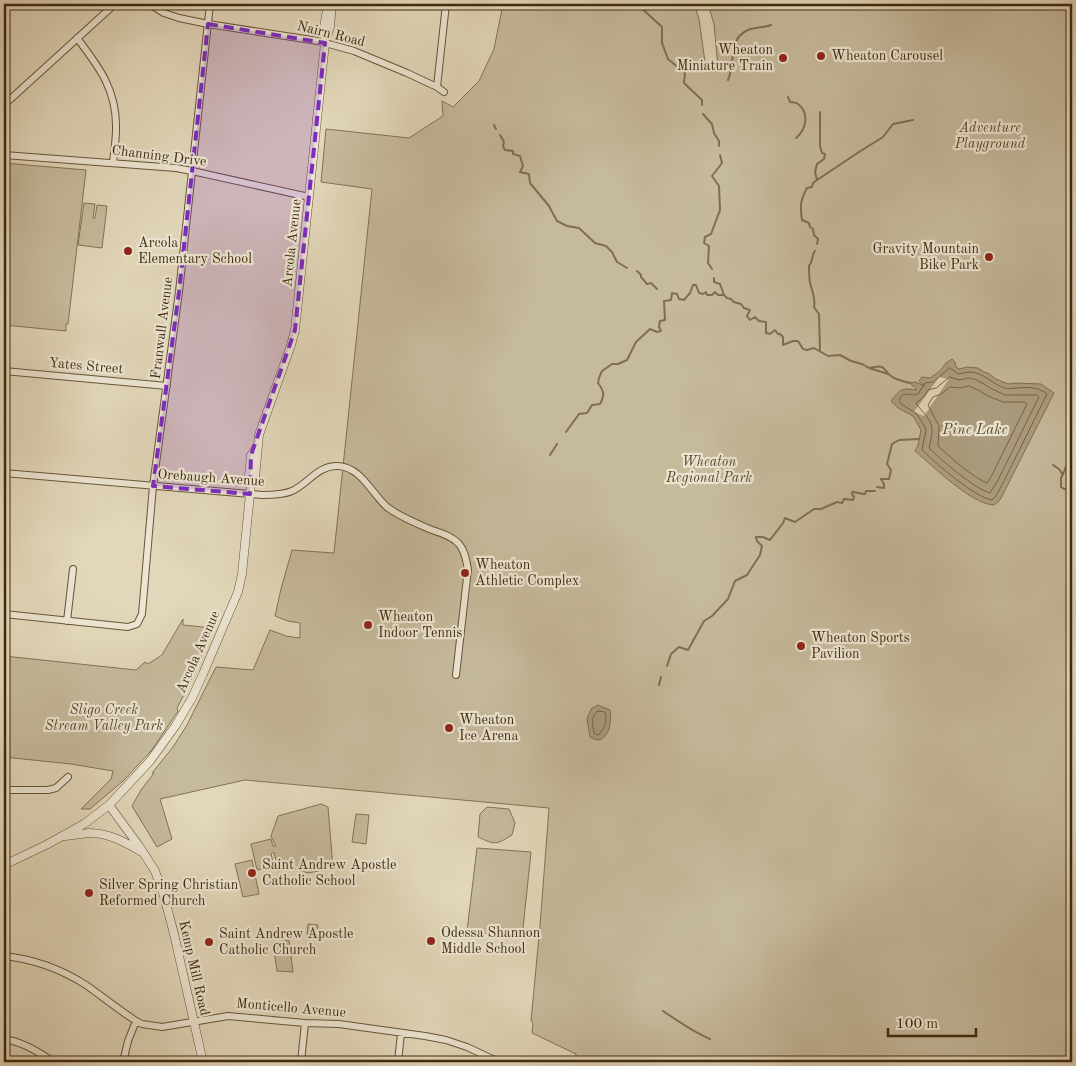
<svg xmlns="http://www.w3.org/2000/svg" width="1076" height="1066" font-family="'Old Standard TT',serif">
	<style>
		.green { fill: #c6ba9d; stroke: #827255 }
		.water { fill: #ab9c7f; stroke: #806e51 }
		.pier { fill: #e2d7ba }
		.lines { fill: none; stroke-linecap: round; stroke-linejoin: round }
		.shore { stroke: #756346; stroke-width: 1 }
		.stream { stroke: #806e51; stroke-width: 2 }
		.minor-casing { stroke: #685538; stroke-width: 8 }
		.tertiary-casing { stroke: #685538; stroke-width: 9 }
		.minor { stroke: #ece5d2; stroke-width: 6 }
		.tertiary { stroke: #ece5d2; stroke-width: 8 }
		.marked { fill: #7b2cbf; fill-opacity: 0.2; stroke: #7b2cbf; stroke-width: 4; stroke-dasharray: 10 6; stroke-linejoin: round }
		.poi-dot { fill: #8f2418; stroke: #ece5d2; stroke-width: 2 }
		.labels { text-anchor: middle; dominant-baseline: central; stroke-width: 4.5; stroke-linejoin: round; paint-order: stroke }
		.street-label { font-size: 14px; fill: #3f2a0d; stroke: #ece5d2 }
		.poi-label { font-size: 14px; fill: #3f2a0d; stroke: #ece5d2; text-anchor: start }
		.park-label { font-size: 14px; font-style: italic; fill: #5a472a; stroke: #ece5d2 }
		.water-label { font-size: 15px; font-style: italic; fill: #5f4c2f; stroke: #ece5d2 }
	</style>
	<rect width="100%" height="100%" fill="#e2d7ba"/>
	<filter id="stains"><feTurbulence type="fractalNoise" baseFrequency=".004" numOctaves="4"/><feColorMatrix values="0 0 0 0 .2 0 0 0 0 .09 0 0 0 0 .02 0 0 0 .5 -.17"/></filter>
	<radialGradient id="worn" r=".72"><stop offset=".6" stop-color="#630" stop-opacity="0"/><stop offset="1" stop-color="#630" stop-opacity=".3"/></radialGradient>
	<path class="green" d="M503 4H694L699 19 706 69 718 67 714 24 708 4H1072V1062H576V1054L532 1033 533 1023 531 1021 540 926 549 808 245 780 160 799 172 839 157 847 132 806 141 790 154 773H152L173 747 187 725 216 667 253 670 270 630 286 636 300 638V623L288 621 275 616 281 589 292 550 334 553 372 189 321 182 326 129 409 138 443 116 442 101 453 107 479 81 494 49Z
		M4 163 86 170 68 324H66V331L4 325Z
		M84 203 95 204 93 218H95L97 205 107 206 102 248 78 245Z
		M183 619V625L213 628 188 687 177 708 178 711 151 751 123 781 90 809H81L111 779 113 771 71 764 4 757V656L136 670 145 662 148 664 162 655Z
		M321 804 328 807 333 868 308 873 294 868 278 871 274 852 271 854 274 866 257 870 251 844 271 839 273 846H276L271 836 278 816Z
		M487 807 509 809 515 823 512 835C496 845 495 845 478 837L480 814Z
		M356 814 369 815 366 844 352 842Z
		M477 848 531 852 522 938 467 931Z
		M252 860 259 894 243 897 235 864Z
		M308 924 318 925 317 935 307 934Z
		M289 940 293 972 277 971 273 943Z"/>
	<path class="water" d="M952 359 955 362 956 367 959 369 967 367 978 368 984 372 988 373 996 379 1008 384 1016 383 1041 384 1054 393 1000 500 994 505C971 504 933 466 915 451L918 445 921 430 913 416 898 408 891 401C896 395 900 388 908 389 911 389 914 390 917 390L910 383 915 382 925 386 919 381 922 377 930 378 940 371 946 363Z
		M598 705 610 710C612 718 610 739 598 740 595 740 592 738 590 737L587 719 591 709Z"/>
	<path class="pier" d="M939 377 949 379 924 416 914 412Z"/>
	<g class="lines">
		<path class="shore" d="M950 368 958 374C962 374 966 372 970 372 983 372 993 385 1005 388 1009 389 1013 388 1017 388 1028 387 1039 387 1047 394L1003 483 996 496 992 500C974 497 937 464 923 451L922 449 926 431 925 427 916 413 901 404 899 401C903 389 909 397 918 394L925 383 933 382Z
			M950 377 959 380 968 378 974 379 984 384 992 389 1005 395H1037L1039 397 998 480 990 493C975 489 941 460 929 448 930 443 932 437 932 431 933 420 921 411 916 403L924 397 928 390 936 388Z
			M969 386 980 391 988 396 1003 402H1025L1027 404 991 477 987 483C971 476 951 458 938 446L939 426 928 405 933 397 941 394 950 387 961 388Z
			M598 711 605 712C608 719 604 731 598 735L594 733C593 725 590 716 598 711Z"/>
		<path class="stream" d="M637 4 662 27V43L668 59 685 73 684 83 702 100V105
			M728 80C736 63 727 39 748 30 755 27 764 28 771 25
			M788 97 790 102C792 102 797 103 798 104 810 113 806 130 796 138
			M703 114 712 124 714 133 719 141V146
			M494 125 496 129
			M500 135 504 142 503 146 505 150 513 151V154L520 156 523 166 520 172 529 174 530 183 549 206 557 221 567 226 579 228 595 243 606 246 612 252 617 262 627 268
			M817 180 859 152 883 137 893 124 913 120
			M817 244 818 239 814 235 813 229 810 227 809 223 802 220C800 206 800 201 807 188L812 187 813 183 817 180 815 172 817 164 824 159 825 154 822 153 820 146V112
			M815 251C811 256 814 260 809 266 809 272 809 277 810 283 812 291 816 299 814 307L819 314 820 351
			M712 269 708 263 709 246 704 243 705 237 711 234 720 210 719 186 712 176 722 163 720 155
			M637 271 641 275V277L647 284 651 283 657 289
			M714 278V282L720 284 724 295
			M869 368 888 374
			M566 432 579 414 587 413 592 405 600 404C605 395 604 391 598 383L599 378 602 371 612 364H618L627 360 636 342 650 329 657 332 661 331 659 327 660 321 665 320 664 301 671 300 672 293 677 294 679 299 684 300 690 293 693 285H696L699 293 703 294 706 292 707 295H712L715 292 718 295H724L727 298 731 299 734 302 741 304 744 308 750 310 747 316 750 320 755 317 759 321 766 322V333L770 334 775 330 778 334H780L783 337V345L793 341H798L803 349 807 350 814 348 828 356 840 355 851 361 862 364 869 368C890 363 880 371 894 378 899 380 905 382 910 383
			M1072 454 1061 478V487L1064 489H1071V487H1072
			M550 455 557 444
			M1053 465 1059 469 1063 475
			M877 487 884 488V484L881 479H889L891 470 887 464 892 444 899 440 919 439
			M667 666 671 654 679 647 688 650 704 621 712 616 728 599 735 581 747 575 760 555 762 546 757 541 756 537H763L770 540 783 523 785 518 795 522 814 509H821L837 502 842 503 844 499 853 500 854 497 852 494V492C858 492 859 494 865 494L866 491H875
			M659 685 661 677
			M663 1011C678 1021 693 1032 710 1039
			M746 1062 748 1060 753 1062
			M753 1062 762 1059 763 1062"/>
		<defs>
			<path id="minor" d="M149 4 164 13 179 18 208 24 318 41 354 51 407 73 437 87 444 92
				M77 38C99 67 117 90 116 129 116 140 114 152 113 163
				M437 87 446 4
				M4 105 115 4
				M4 155 176 168 192 171 309 197
				M4 371 167 386
				M4 473 262 495C272 495 283 495 292 491 308 484 318 465 338 466 361 467 372 494 387 507 400 517 416 523 432 530 441 533 452 536 459 544 465 551 466 560 468 569L456 675
				M4 589 6 562
				M4 614 128 627 137 624 142 614 153 486 179 292 210 4
				M67 621 73 569
				M4 790H48L56 788 68 777
				M4 956C33 959 61 969 86 985 103 997 119 1010 136 1021L142 1024 162 1027 228 1016 305 1023 339 1024 425 1036 446 1040 467 1047 499 1062
				M4 1039C23 1042 38 1051 53 1062
				M123 1062 128 1041 136 1021
				M301 1062 305 1023
				M398 1062 401 1033"/>
			<path id="tertiary" d="M326 37 330 27 332 4
				M251 483 255 478 259 435 291 345 295 330 325 43 324 27 328 4
				M109 805 139 846 155 871 164 896 174 934 203 1062
				M65 836C73 835 81 834 89 833 109 833 125 842 142 852
				M4 865 46 845 84 824 109 805 150 761 176 725 192 698 203 674 238 592 242 574 250 494 251 483 249 475 250 466 251 455 258 445"/>
		</defs>
		<use href="#minor" class="minor-casing"/>
		<use href="#tertiary" class="tertiary-casing"/>
		<use href="#minor" class="minor"/>
		<use href="#tertiary" class="tertiary"/>
	</g>
	<path class="marked" d="M208 24 325 43 295 330 251 455 250 494 153 486 179 292Z"/>
	<g class="poi-dot">
		<circle cx="821" cy="56" r="5"/>
		<circle cx="783" cy="58" r="5"/>
		<circle cx="128" cy="251" r="5"/>
		<circle cx="989" cy="257" r="5"/>
		<circle cx="465" cy="573" r="5"/>
		<circle cx="368" cy="625" r="5"/>
		<circle cx="801" cy="646" r="5"/>
		<circle cx="449" cy="728" r="5"/>
		<circle cx="252" cy="873" r="5"/>
		<circle cx="89" cy="893" r="5"/>
		<circle cx="431" cy="941" r="5"/>
		<circle cx="209" cy="942" r="5"/>
	</g>
	<g class="labels">
		<g class="street-label">
			<text transform="translate(331 34) rotate(14)">Nairn Road</text>
			<text transform="translate(159 156) rotate(7)">Channing Drive</text>
			<text transform="translate(292 243) rotate(-84)">Arcola Avenue</text>
			<text transform="translate(162 328) rotate(-83)">Franwall Avenue</text>
			<text transform="translate(86 366) rotate(5)">Yates Street</text>
			<text transform="translate(211 478) rotate(4)">Orebaugh Avenue</text>
			<text transform="translate(198 652) rotate(-66)">Arcola Avenue</text>
			<text transform="translate(194 968) rotate(77)">Kemp Mill Road</text>
			<text transform="translate(291 1008) rotate(5)">Monticello Avenue</text>
		</g>
		<g class="poi-label">
			<text x="773" y="50" text-anchor="end">Wheaton<tspan x="773" dy="16">Miniature Train</tspan></text>
			<text x="831" y="56">Wheaton Carousel</text>
			<text x="138" y="243">Arcola<tspan x="138" dy="16">Elementary School</tspan></text>
			<text x="979" y="249" text-anchor="end">Gravity Mountain<tspan x="979" dy="16">Bike Park</tspan></text>
			<text x="475" y="565">Wheaton<tspan x="475" dy="16">Athletic Complex</tspan></text>
			<text x="378" y="617">Wheaton<tspan x="378" dy="16">Indoor Tennis</tspan></text>
			<text x="811" y="638">Wheaton Sports<tspan x="811" dy="16">Pavilion</tspan></text>
			<text x="459" y="720">Wheaton<tspan x="459" dy="16">Ice Arena</tspan></text>
			<text x="262" y="865">Saint Andrew Apostle<tspan x="262" dy="16">Catholic School</tspan></text>
			<text x="99" y="885">Silver Spring Christian<tspan x="99" dy="16">Reformed Church</tspan></text>
			<text x="441" y="933">Odessa Shannon<tspan x="441" dy="16">Middle School</tspan></text>
			<text x="219" y="934">Saint Andrew Apostle<tspan x="219" dy="16">Catholic Church</tspan></text>
		</g>
		<g class="park-label">
			<text x="990" y="128">Adventure<tspan x="990" dy="16">Playground</tspan></text>
			<text x="709" y="462">Wheaton<tspan x="709" dy="16">Regional Park</tspan></text>
			<text x="104" y="710">Sligo Creek<tspan x="104" dy="16">Stream Valley Park</tspan></text>
		</g>
		<g class="water-label">
			<text x="975" y="430">Pine Lake</text>
		</g>
	</g>
	<rect width="1076" height="1066" fill="none" stroke="#e2d7ba" stroke-width="20"/>
	<rect x="5" y="5" width="1066" height="1056" fill="none" stroke="#3f2a0d" stroke-width="2.5"/>
	<rect x="10" y="10" width="1056" height="1046" fill="none" stroke="#3f2a0d"/>
	<path d="M888 1028v8h88v-8" fill="none" stroke="#3f2a0d" stroke-width="2.5"/>
	<text x="896" y="1028" font-size="15" fill="#3f2a0d" stroke="#ece5d2" stroke-width="4" paint-order="stroke">100 m</text>
	<rect width="100%" height="100%" filter="url(#stains)"/>
	<rect width="100%" height="100%" fill="url(#worn)"/>
</svg>
